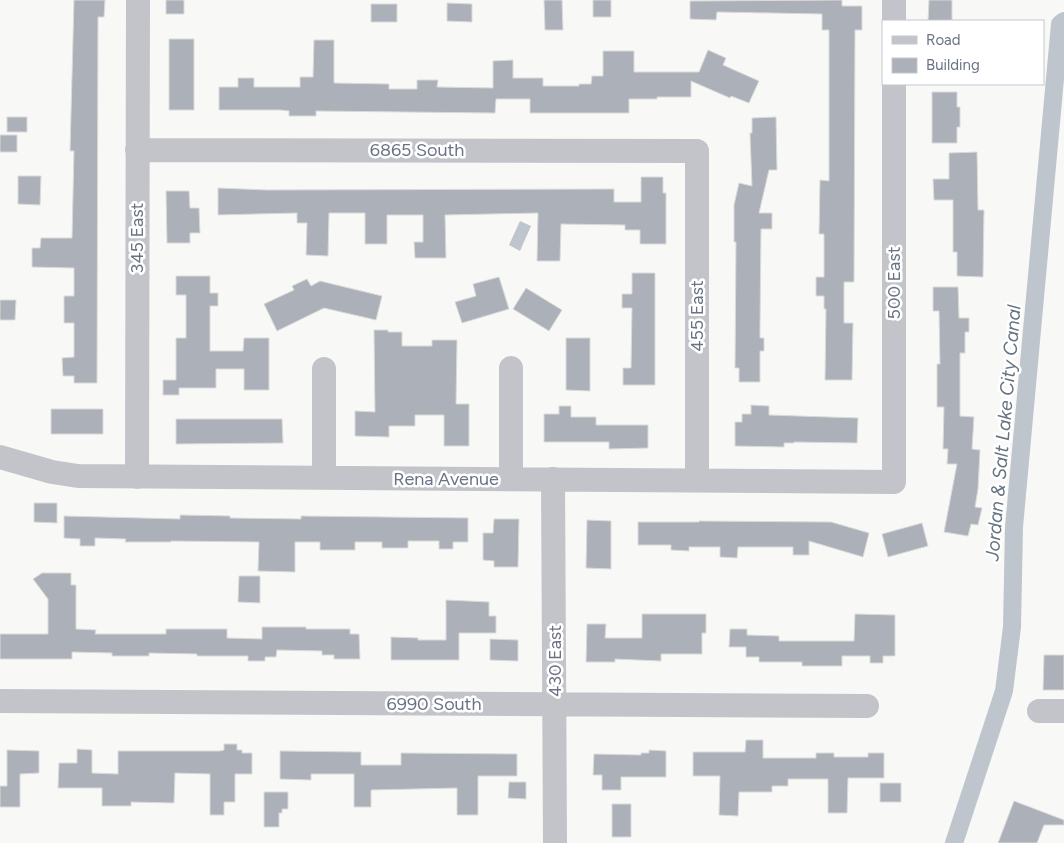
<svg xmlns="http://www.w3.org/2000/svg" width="1064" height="843" font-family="Figtree,sans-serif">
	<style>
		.water { fill: #bfc5cc }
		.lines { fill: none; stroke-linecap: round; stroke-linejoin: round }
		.canal { stroke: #bfc5cc; stroke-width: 18 }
		.building { fill: #acb0b8; stroke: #dadad8 }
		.minor { stroke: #c2c4c9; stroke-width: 24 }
		.labels { text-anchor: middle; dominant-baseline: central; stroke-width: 5; stroke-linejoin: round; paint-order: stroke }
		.street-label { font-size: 18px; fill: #6a7385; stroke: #fff }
		.water-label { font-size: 19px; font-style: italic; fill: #667380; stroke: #fff }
	</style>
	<rect width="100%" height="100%" fill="#f8f8f6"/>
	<path class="water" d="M520 221 531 226 520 251 509 245Z"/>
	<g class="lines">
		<path class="canal" d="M954 843 1004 691 1012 627 1014 527 1060 24 1064 21"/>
	</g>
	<path class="building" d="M74 0H105L104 17H98L97 383H74V376H63L62 358 74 357V323H64V296H74V268L32 267V248H40L41 238H72L74 151H70Z
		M166 0H184V14H166Z
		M544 0H562L563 30H545Z
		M593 0H611V17H593Z
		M842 0V6H862V30H855L854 282H844V323H853L852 380H825L826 309H824V296H816V277H824V234H819L820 180 829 181V30H822V14L717 12 716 20 690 19V1Z
		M929 0H952V21H928Z
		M447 3 472 4V22L447 21Z
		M371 4H397V22H371Z
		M169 39H194V110H169Z
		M314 40H334V83L389 84V89H417V80H438L437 87 493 88V61L513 60V78H543V86H579V84H591L592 76H603V51H634V72H699L708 50 726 58 723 65 759 81 749 103 731 96 730 98 691 81V97H657V99H629V113H530V99H496L495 113 316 111V116H289V111L280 110H219V87H238V78H254V87H300V77H313Z
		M932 92H957V107H960V127H957V143H932Z
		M7 117H27V132H7Z
		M776 117 777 170H769L759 213H772V229H761L760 327V338H764V351H760V382H739V368H735L736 242H734V205L739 183 752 186 750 133H752V118Z
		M0 135H17V152H0Z
		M977 152 978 210H984L983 277 957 276V252H953V200H934L933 179H949V153Z
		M18 176H41L40 205 18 204Z
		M641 177H663V193H666V244H640V230H625V225L561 224 560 261H537L538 213 445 215 446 258H415L414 242H423V215H387V244H365V213H329L328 256 306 255 307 223H297V213L218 215V188L267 190 614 189V202H641Z
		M166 191H189L190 208H199L200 233H190V243H167Z
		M632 273H655V385H623V368H631L632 308H622V294H632Z
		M176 276H210V293H218V306H210V351H243L244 338H269V390H244V369H216V388H179V395H163V380H176V338H186V295H176Z
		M499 277 509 309 462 323 455 302 476 296 473 284Z
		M307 279 311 286 320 281 382 296 376 320 324 308 277 331 264 304 294 290 292 286Z
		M933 287H958L959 318H969V332H965V353H960V416L974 417 972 449 980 450 978 489 975 507 982 508 978 525 971 524 968 536 944 532 957 464H947L948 449H943L944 407H937V364H940L939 311H933Z
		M526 288 562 310 549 331 513 309Z
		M0 300H16L15 320H0Z
		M374 330H388V332H402V346H432V340H457L456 404H469V446H444V415H415V426H389V437L355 436V411L375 412Z
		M566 338H590V391L566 390Z
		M751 405 769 406V415L858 418 857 443 794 442V443H784V447L735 446V422H742V414H751Z
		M559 406H571V417H596V425H648V448L609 449V442H544V414H559Z
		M51 409H103V434H51Z
		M176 419H282L283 443 176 444Z
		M34 503H57V523L34 522Z
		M180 515 230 516V518L301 519V516L468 518V542H453V549H439V541H408V548H382V542H355V550H320V542H295V572L258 571 259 542 171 541V542H125L126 539 95 538V546H80V539L64 538V516L180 519Z
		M494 519H519L518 567H494V561L483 560V533H493Z
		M587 520 611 521V569L586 568Z
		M699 521 831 522 869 533 863 557 809 541V555H793V547H738L737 558 720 557V547H689V551L671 550V545H638V522H699Z
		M922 523 928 546 888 557 882 534Z
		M42 573H71V585H76V629L96 630 95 634H166V629H227V638L262 639V627H306V629H350V634H359L360 659H334V655H322V651L277 650 276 657H265V661H248V656H197V654L149 653V656H112V653L72 652V659H0V634H48V599L33 579Z
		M239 576H260V603L238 602Z
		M446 600 489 602V616H496V633H459V660H391V637L418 638V640H446Z
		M642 614H706V633H702V654H661V661L615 659V662H586L587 624H606L605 638H642Z
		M855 614 895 615V656H883V663H870V656H842V666H802V662H759V657H746V647H729L730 629H747V635L779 636V641H854Z
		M490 639 518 640V661L490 660Z
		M1044 655H1064V690H1043Z
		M746 740H763V758H816V753H834V757H868V753H884V778H848L847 813H828V779H788V786H772V792H739L738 816 719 815 720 776H693V752H745Z
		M224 744H237V750H242V753H252V774H235V802H224V815H210V774L175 773 174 803 131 802V806H102V788H58L59 763H77V749L92 750V773L118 774V751H220L224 750Z
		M7 750 39 751V773L20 774V807H0V786H7Z
		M649 750 666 751V777H621V790H602V775H593L594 754 641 755V753H649Z
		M280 751 361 752V765H401V753L517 754V776H478V815H457V788L371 790V807H354V774H311V780L280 779Z
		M509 782H526V799L508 798Z
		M880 783H901V802H880Z
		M264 792H288V809H282V813H279V827H264Z
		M1014 801 1064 820V825H1044L1037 843H998Z
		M612 804H631V837H612Z"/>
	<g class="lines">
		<path class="minor" d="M894 0V21
			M137 150 697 151V480
			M511 368V479
			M0 457 52 472 78 476 894 482V84
			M137 477 138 0
			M324 478V369
			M553 479 555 843
			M0 701 867 706
			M1039 711H1064"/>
	</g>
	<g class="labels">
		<g class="street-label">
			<text x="417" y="150">6865 South</text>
			<text transform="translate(137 238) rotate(-90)">345 East</text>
			<text transform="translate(894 283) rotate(-90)">500 East</text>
			<text transform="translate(697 316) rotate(-90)">455 East</text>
			<text x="446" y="479">Rena Avenue</text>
			<text transform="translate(555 661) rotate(-90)">430 East</text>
			<text x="434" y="704">6990 South</text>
		</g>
		<g class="water-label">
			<text transform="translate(1003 433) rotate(-85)">Jordan &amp; Salt Lake City Canal</text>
		</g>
	</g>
	<rect x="882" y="20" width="162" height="65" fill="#ffffff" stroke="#c3c7ce"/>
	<rect x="892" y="36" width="25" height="8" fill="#c2c4c9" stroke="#c3c7ce"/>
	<text x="926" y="45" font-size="15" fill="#6a7385">Road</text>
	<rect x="892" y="58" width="25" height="15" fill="#acb0b8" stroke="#c3c7ce"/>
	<text x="926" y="70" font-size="15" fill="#6a7385">Building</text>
</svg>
